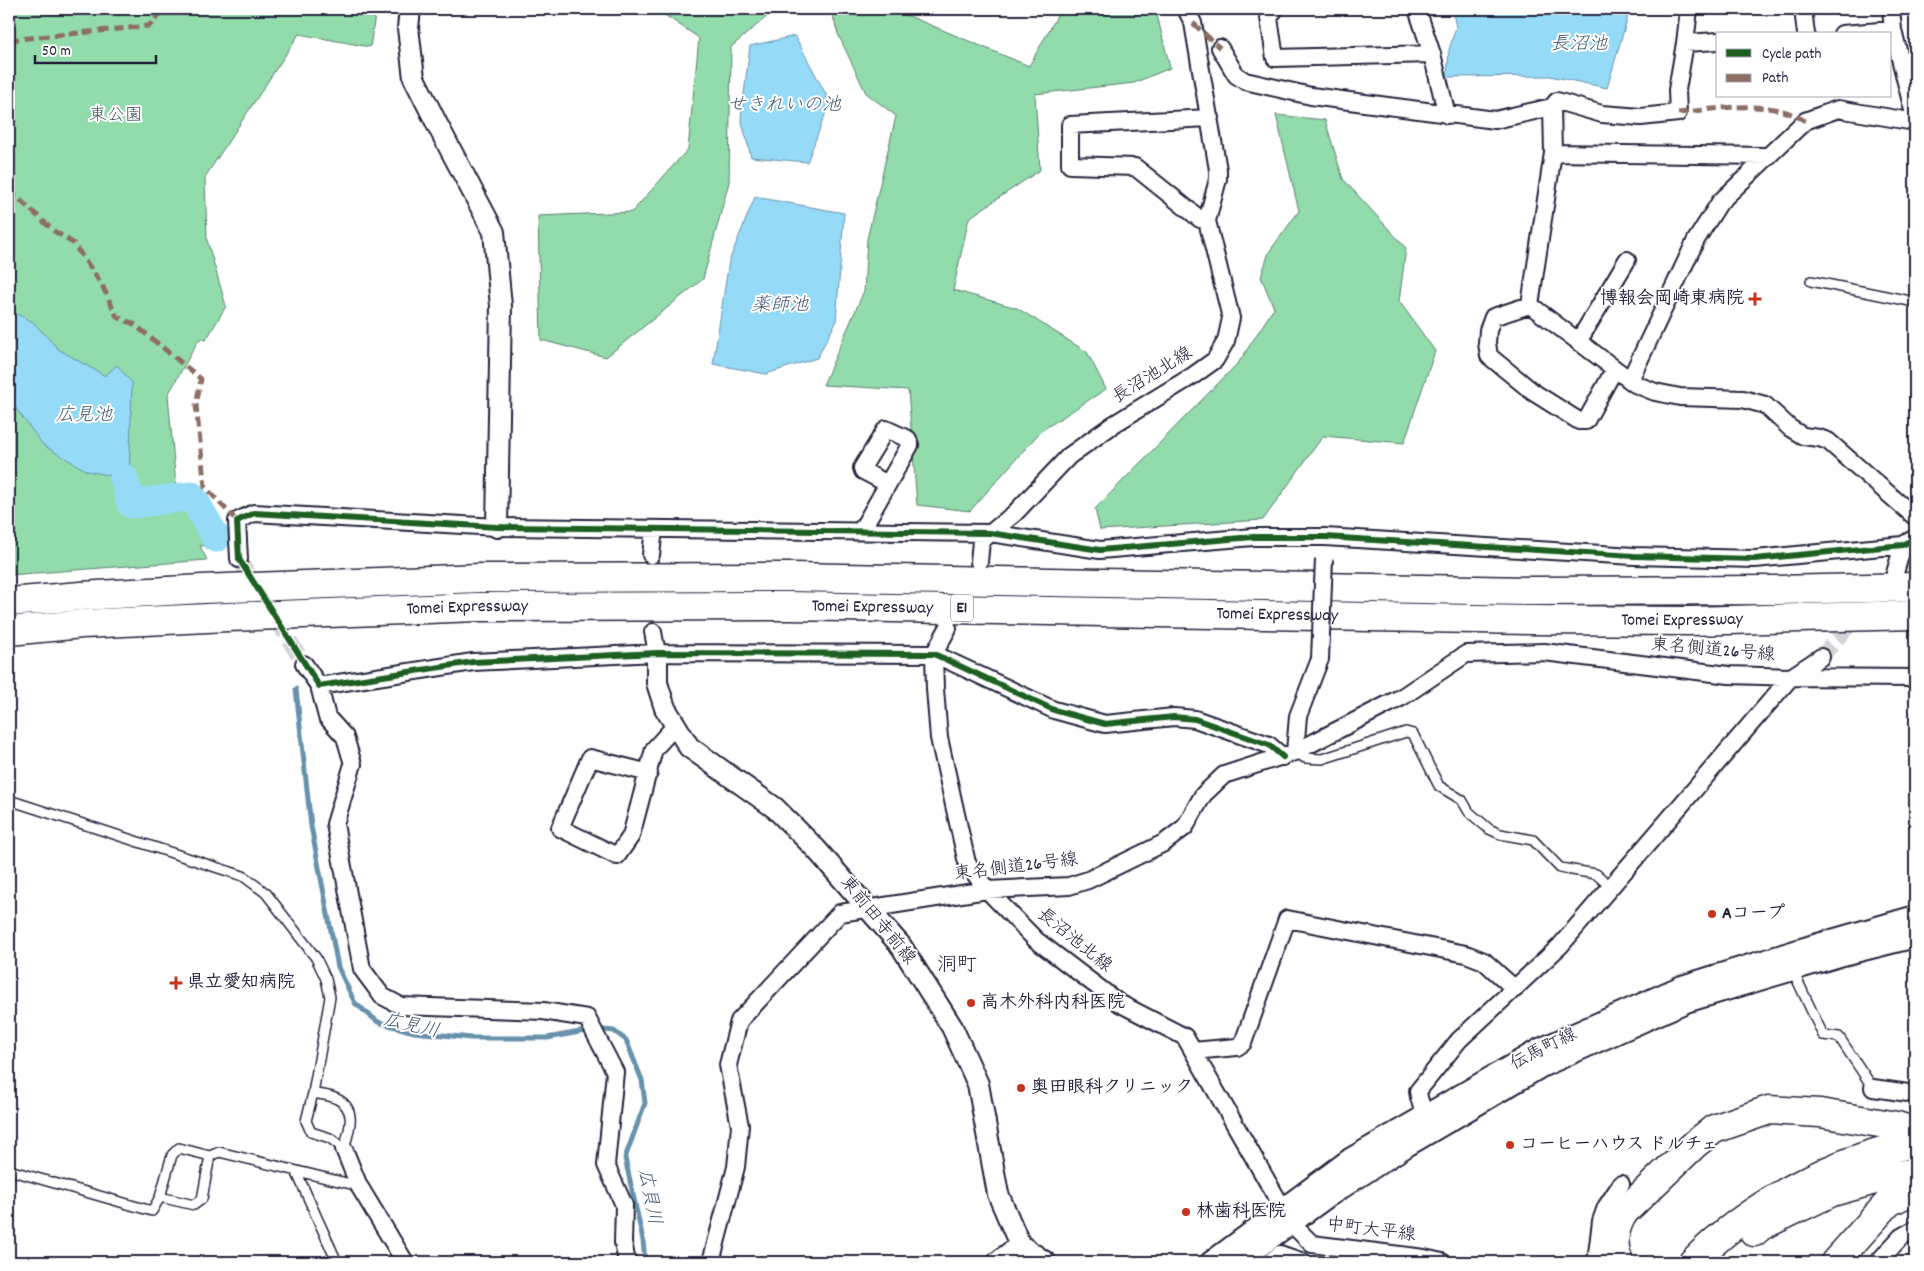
<svg xmlns="http://www.w3.org/2000/svg" width="1924" height="1271" font-family="Dekko,'Klee One',sans-serif">
	<style>
		.green { fill: #92dbaa; stroke: #5a7e72 }
		.water { fill: #95dbf7; stroke: #6791ac }
		.lines { fill: none; stroke-linecap: round; stroke-linejoin: round }
		.stream { stroke: #6791ac; stroke-width: 5 }
		.river { stroke: #95dbf7; stroke-width: 29 }
		.minor-tunnel { stroke: #d3d3d8; stroke-width: 16; stroke-dasharray: 16 8; stroke-linecap: butt }
		.service-casing { stroke: #22223b; stroke-width: 12 }
		.minor-casing { stroke: #22223b; stroke-width: 20 }
		.tertiary-casing { stroke: #22223b; stroke-width: 24 }
		.motorway-casing { stroke: #22223b; stroke-width: 31 }
		.service { stroke: #fff; stroke-width: 9 }
		.minor { stroke: #fff; stroke-width: 16 }
		.tertiary { stroke: #fff; stroke-width: 20 }
		.motorway { stroke: #fff; stroke-width: 28 }
		.minor-bridge-casing { stroke: #22223b; stroke-width: 20; stroke-linecap: butt }
		.minor-bridge { stroke: #fff; stroke-width: 16 }
		.quiet { stroke: #8d6e63; stroke-width: 5; stroke-dasharray: 10 5; stroke-linecap: butt }
		.cycleway-casing { stroke: #fff; stroke-width: 9 }
		.cycleway { stroke: #1b5e20; stroke-width: 6 }
		.poi-dot { fill: #c8321e; stroke: #fff; stroke-width: 2 }
		.labels { text-anchor: middle; dominant-baseline: central; stroke-width: 4; stroke-linejoin: round; paint-order: stroke }
		.shield { fill: #fff; stroke: #646476; stroke-width: 1 }
		.shield-label { font-size: 16px; font-weight: bold; fill: #22223b }
		.park-label { font-size: 18px; fill: #445a5c; stroke: #fff }
		.poi-label { font-size: 18px; font-weight: bold; fill: #22223b; stroke: #fff; text-anchor: start }
		.street-label { font-size: 18px; fill: #22223b; stroke: #fff }
		.water-label { font-size: 19px; font-style: italic; fill: #445a73; stroke: #fff }
		.quarter-label { font-size: 20px; fill: #22223b; stroke: #fff }
	</style>
	<rect width="100%" height="100%" fill="#fff"/>
	<filter id="ink" filterUnits="userSpaceOnUse"><feTurbulence type="fractalNoise" baseFrequency=".02" numOctaves="2"/><feDisplacementMap in="SourceGraphic" scale="10" xChannelSelector="R" yChannelSelector="G"/><feConvolveMatrix kernelMatrix="1 2 1 2 8 2 1 2 1" color-interpolation-filters="sRGB"/></filter>
	<g filter="url(#ink)">
		<path class="green" d="M9 9H376L370 47 299 34 205 177 207 240 226 306 206 340 199 339 168 395 176 485 224 545 200 546 207 560 9 575Z
			M656 9H776L731 47 729 182 703 279 606 357 541 340 538 216 632 212 688 149 699 38Z
			M831 9H892L1029 66 1061 9H1148L1157 15 1170 68 1134 83 1035 94 1040 170 969 218 953 290 1017 308 1087 352 1106 389 1041 431 970 511 917 505 908 390 823 385 864 291 867 239 896 116 866 93 838 34Z
			M1276 115 1325 120 1343 179 1406 248 1399 301 1435 351 1404 443 1323 436 1263 520 1100 530 1095 509 1239 362 1274 308 1261 277 1269 252 1299 211Z"/>
		<path class="water" d="M1452 9H1630L1607 88 1550 76 1447 77 1449 50 1456 27Z
			M795 36 830 102 807 162 751 157 741 118 750 46Z
			M755 197 844 213 836 322 817 358 766 374 713 364 729 261Z
			M9 310 33 322 58 349 105 376 117 365 132 383 129 479 87 471 43 445 9 399Z"/>
		<g class="lines">
			<path class="stream" d="M296 689 311 826 338 967 355 1003 378 1022 414 1032 471 1038H547L596 1029 614 1031 626 1040 642 1080 645 1103 625 1158 643 1240 645 1262"/>
			<path class="river" d="M124 478 131 504 192 496 216 538"/>
			<path class="minor-tunnel" d="M239 559 304 664
				M1821 657 1859 614"/>
			<defs>
				<path id="service" d="M1811 281 1915 302
					M1295 752 1305 758 1322 759 1406 732 1413 734 1439 786 1462 800 1469 812 1489 829 1500 834 1533 840 1560 868 1596 874 1611 887
					M9 800 243 876 266 893 316 958 326 979 330 997 313 1093 306 1121 311 1132 330 1138 344 1149C349 1131 358 1109 337 1099 330 1095 320 1095 313 1093
					M1793 971 1823 1035 1839 1037 1873 1088
					M9 1170 152 1211 160 1197 172 1155 179 1148 210 1156 219 1152 359 1186
					M296 1171 337 1262
					M160 1197 194 1205 202 1199 210 1156"/>
				<path id="minor" d="M1275 9 1269 18 1275 58 1432 54
					M1417 9 1432 54 1447 115
					M1689 9 1685 43 1718 41
					M1803 9 1806 34
					M1891 9 1893 30 1915 118
					M1842 34 1893 30
					M1220 48 1236 75 1245 81 1311 96 1495 120 1552 107 1557 101 1602 114 1641 117 1678 113 1677 90 1685 43
					M1553 153 1766 156
					M1207 221 1200 219 1135 167 1070 165V125L1210 118
					M1530 305 1635 384 1655 392 1680 397 1743 399 1765 405 1790 428 1803 436 1819 438 1828 441 1915 517
					M1530 305 1493 317 1488 330 1487 343 1489 356 1533 392 1579 421H1586L1614 370
					M1530 305 1553 153 1552 107
					M1578 342 1627 260
					M1630 380 1696 240 1720 202 1805 121 1838 109 1915 122
					M861 531 910 445 908 439 886 429 862 468 863 471 888 484
					M651 555 654 529
					M239 559 237 521 254 513 497 527 990 533 1100 550 1253 537H1325L1634 556 1755 559 1903 545 1915 538
					M979 562 981 541 1015 513 1069 456 1114 424 1194 375 1215 360 1226 341 1231 318 1207 221 1218 179V170L1193 23 1186 9
					M1895 573 1903 545
					M948 628 934 654 935 689 939 738 967 863 987 890 1036 940 1119 1003 1185 1037 1291 1223 1312 1244 1424 1258 1442 1262
					M653 632 657 653
					M304 664 319 686 473 662 657 653 934 654 1054 710 1105 724 1174 717 1195 719 1269 745 1283 757
					M319 686 327 717 345 737 353 764 335 824 362 969 382 996 401 1006 543 1011 587 1018 615 1072 606 1165 624 1205 623 1242 627 1262
					M1295 752 1298 716 1320 659
					M649 773 590 758 560 828 617 856 631 836 654 749 675 726
					M1193 1051 1237 1047 1243 1043 1287 919 1466 954 1484 961 1515 989
					M1873 1088 1915 1094
					M1431 1125C1425 1115 1419 1103 1418 1091L1459 1040 1560 946 1791 677 1821 657
					M344 1149 359 1186 405 1262
					M711 1262 736 1167 740 1126 728 1065 739 1021 840 913 987 890 1069 886 1088 880 1164 843 1185 827 1203 795 1224 775 1295 752 1402 697 1466 654 1544 652 1729 675 1791 677 1915 678
					M1270 1262 1280 1254 1303 1262
					M1596 1262 1601 1221 1606 1207 1621 1184
					M1878 1262 1901 1237 1915 1229"/>
				<path id="tertiary" d="M410 9 408 28 414 78 438 126 494 232 501 306 497 527
					M657 653V683L665 708 689 747 775 808 816 849 901 946 952 1027 978 1084 998 1194 1020 1245
					M998 1262 1020 1245 1045 1262
					M1211 1262 1350 1159 1540 1049 1682 986 1811 946 1915 916
					M1238 1262 1326 1198 1407 1146 1543 1066 1686 1002 1843 955 1915 937"/>
				<g id="motorway">
					<path d="M9 602 81 596 202 589 479 578 791 577 1528 591 1776 590 1915 587"/>
					<path id="s1" d="M9 631 82 624 228 617 477 607 789 606 1529 620 1689 621 1915 615"/>
					<path d="M1754 1232 1761 1226 1832 1192 1889 1176 1915 1173"/>
					<path d="M1619 1262C1611 1244 1614 1228 1624 1212L1695 1144 1714 1129 1769 1110 1820 1113 1897 1126 1915 1132"/>
					<path d="M1693 1262C1748 1205 1837 1158 1915 1143"/>
					<path d="M1835 1262 1889 1202 1915 1189"/>
				</g>
			</defs>
			<use href="#service" class="service-casing"/>
			<use href="#minor" class="minor-casing"/>
			<use href="#tertiary" class="tertiary-casing"/>
			<use href="#motorway" class="motorway-casing"/>
			<use href="#service" class="service"/>
			<use href="#minor" class="minor"/>
			<use href="#tertiary" class="tertiary"/>
			<use href="#motorway" class="motorway"/>
			<defs>
				<path id="minor-bridge" d="M1320 659 1324 559"/>
			</defs>
			<use href="#minor-bridge" class="minor-bridge-casing"/>
			<use href="#minor-bridge" class="minor-bridge"/>
			<path class="quiet" d="M1193 23 1220 48
				M9 40 149 26 164 9
				M1678 113C1718 109 1770 98 1805 121
				M9 190 54 231 73 243 102 285 117 317 134 324 201 379 196 405 205 487 237 521"/>
			<defs>
				<path id="cycleway" d="M1283 757 1269 745 1195 719 1174 717 1105 724 1054 710 934 654 657 653 473 662 319 686 239 559 237 521 254 513 497 527 990 533 1100 550 1253 537H1325L1634 556 1755 559 1903 545 1915 538"/>
			</defs>
			<use href="#cycleway" class="cycleway-casing"/>
			<use href="#cycleway" class="cycleway"/>
		</g>
	</g>
	<g class="poi-dot">
		<path d="M1752.5 291.5h5v5h5v5h-5v5h-5v-5h-5v-5h5z"/>
		<circle cx="1712" cy="914" r="5"/>
		<path d="M173.5 975.5h5v5h5v5h-5v5h-5v-5h-5v-5h5z"/>
		<circle cx="971" cy="1003" r="5"/>
		<circle cx="1021" cy="1088" r="5"/>
		<circle cx="1510" cy="1145" r="5"/>
		<circle cx="1186" cy="1212" r="5"/>
	</g>
	<g class="labels">
		<rect class="shield" x="951" y="594.5" width="22" height="27" rx="4"/>
		<g class="shield-label">
			<text x="962" y="608">E1</text>
		</g>
		<g class="park-label">
			<text x="116" y="116">東公園</text>
		</g>
		<g class="poi-label">
			<text x="1744" y="299" text-anchor="end">博報会岡崎東病院</text>
			<text x="1722" y="914">Aコープ</text>
			<text x="187" y="983">県立愛知病院</text>
			<text x="981" y="1003">高木外科内科医院</text>
			<text x="1031" y="1088">奥田眼科クリニック</text>
			<text x="1520" y="1145">コーヒーハウス ドルチェ</text>
			<text x="1196" y="1212">林歯科医院</text>
		</g>
		<g class="street-label">
			<text transform="translate(1153 376) rotate(-32)">長沼池北線</text>
			<text stroke="none"><textPath href="#s1" startOffset="864">Tomei Expressway</textPath></text>
			<text stroke="none"><textPath href="#s1" startOffset="459">Tomei Expressway</textPath></text>
			<text stroke="none"><textPath href="#s1" startOffset="1269">Tomei Expressway</textPath></text>
			<text stroke="none"><textPath href="#s1" startOffset="1674">Tomei Expressway</textPath></text>
			<text transform="translate(1713 651) rotate(5)">東名側道26号線</text>
			<text transform="translate(1016 868) rotate(-7)">東名側道26号線</text>
			<text transform="translate(877 921) rotate(51)">東前田寺前線</text>
			<text transform="translate(1074 941) rotate(39)">長沼池北線</text>
			<text transform="translate(1544 1050) rotate(-27)">伝馬町線</text>
			<text transform="translate(1371 1231) rotate(7)">中町大平線</text>
		</g>
		<g class="water-label">
			<text x="1579" y="45">長沼池</text>
			<text x="784" y="106">せきれいの池</text>
			<text x="780" y="306">薬師池</text>
			<text x="84" y="416">広見池</text>
			<text transform="translate(411 1027) rotate(13)">広見川</text>
			<text transform="translate(648 1197) rotate(79)">広貝川</text>
		</g>
		<g class="quarter-label">
			<text x="957" y="966">洞町</text>
		</g>
	</g>
	<rect width="1924" height="1271" fill="none" stroke="#fff" stroke-width="30"/>
	<rect x="15" y="15" width="1894" height="1241" fill="none" stroke="#22223b" stroke-width="2" filter="url(#ink)"/>
	<rect x="1716" y="32" width="175" height="65" fill="#ffffff" stroke="#a7a7b1"/>
	<rect x="1726" y="49" width="25" height="8" fill="#1b5e20" stroke="#a7a7b1"/>
	<text x="1762" y="58" font-size="15" fill="#22223b">Cycle path</text>
	<rect x="1726" y="74" width="25" height="8" fill="#8d6e63" stroke="#a7a7b1"/>
	<text x="1762" y="82" font-size="15" fill="#22223b">Path</text>
	<path d="M35 55v8h121v-8" fill="none" stroke="#22223b" stroke-width="2.5"/>
	<text x="42" y="55" font-size="15" fill="#22223b" stroke="#ffffff" stroke-width="4" paint-order="stroke">50 m</text>
</svg>
